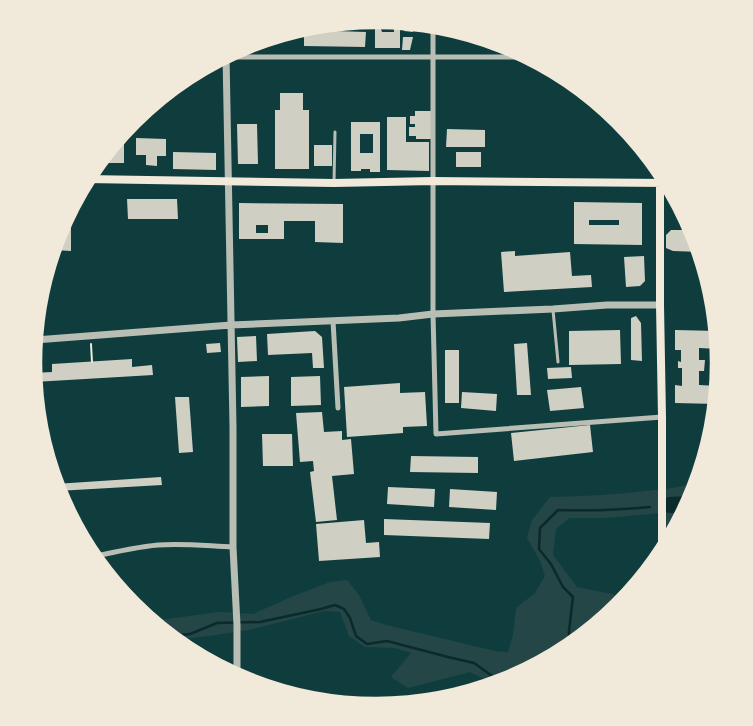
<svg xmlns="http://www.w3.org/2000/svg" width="753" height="726" font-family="'Zilla Slab',serif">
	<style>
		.green { fill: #244646 }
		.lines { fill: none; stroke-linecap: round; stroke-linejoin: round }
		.stream { stroke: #0a2a2b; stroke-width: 2.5 }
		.river { stroke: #0a2a2b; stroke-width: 16 }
		.building { fill: #cfcfc3; fill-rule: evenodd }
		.path { stroke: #f1e9da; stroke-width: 2 }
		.service { stroke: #b8beb3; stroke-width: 3 }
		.minor { stroke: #b8beb3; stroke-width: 5 }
		.tertiary { stroke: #b8beb3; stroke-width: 7 }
		.secondary { stroke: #f1e9da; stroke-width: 8 }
		.rim { fill: none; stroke: #f1e9da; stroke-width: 2.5 }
	</style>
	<rect width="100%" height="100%" fill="#0f3d3e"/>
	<path class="green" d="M699 480 694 495 663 554 662 513 605 518H569L556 529 553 555 577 587 616 595 626 598 620 607 568 649 508 681 496 685 470 672 408 688 391 677 411 653 395 648 365 647 349 636 340 612 324 611 249 630 216 635 174 640 151 621 219 612 253 614 291 597 330 582 347 580 359 595 371 620 386 625 495 651 508 652 513 635 516 608 535 593 545 576 540 561 527 538 532 520 550 497C582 496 614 495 646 491 664 489 683 488 699 480Z"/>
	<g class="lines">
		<path class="stream" d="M169 636 190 634 217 623 260 622 321 609 335 605 344 609 350 618 356 636 367 644 387 641 448 657 474 663 502 683
			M569 648V631L573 597 563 587 551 564 539 549 540 528 558 510C590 511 618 510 650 507"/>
		<path class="river" d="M670 505 689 504"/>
	</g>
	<path class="building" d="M403 21 413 22V32L404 31Z
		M415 23 429 24V28H415Z
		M394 28 400 29V48H375V29H381L382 32H394Z
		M304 30 366 32 365 47 304 46Z
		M403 37H413L410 50H402Z
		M280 93H303V110H309V169H275V110H280Z
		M415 111H431V139H416V136H409V127H415V124H410V116H415Z
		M387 117H406V142H429V171L387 170Z
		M351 122H380V172H370V169H361V171H351ZM360 134H373V153H360Z
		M237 124H257L258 164H238Z
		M626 127 637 141H626Z
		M447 129 485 130V147H446Z
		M136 138 166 139V156H157V166L146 165V155H136Z
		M115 142H124V163H97Z
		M314 145H332V166H314Z
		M173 152 216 153V170L173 169Z
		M456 152H481V167H456Z
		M127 199H177L178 219H128Z
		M574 202 642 203V245L574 244ZM589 220H619V225H589Z
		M239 203 343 204V243L315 242V221H284V239H239ZM256 225H268V233H256Z
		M71 207V251L53 250 59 231Z
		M671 230H694L701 252 673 251 666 248V235Z
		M515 251V256L570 252 572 276 591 275 592 287 504 292 501 252Z
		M644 256 645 281 640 286 626 287 624 257Z
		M636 316 641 323 642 361 631 360V318Z
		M620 330 621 364 569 365V331Z
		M675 330 718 331 719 349 699 348V360H705L704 371H699V385L719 386 717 404 675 403V385L682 386V368H678V361L681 362V350H675Z
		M315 331 322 337 324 368H313L312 353 268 355 267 334Z
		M256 336 257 361 238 362 237 337Z
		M220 343 221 352 207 353 206 344Z
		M527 343 531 395H517L514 344Z
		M445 350H459V403H445Z
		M132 359V367L152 365 153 375 34 382 33 373 52 372V364Z
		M571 367 572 378 548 379 547 368Z
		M269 376V406L241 407V377Z
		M320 376 321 405 291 406V377Z
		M400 383V393L425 392 427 426 403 427V433L347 437 344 387Z
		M581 387 584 408 550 411 547 390Z
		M462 392 497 394 496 411 461 408Z
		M175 397H189L193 452 179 453Z
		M322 412 324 432 342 431V440L351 439 354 474 332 476 337 520 316 522 310 472 314 471 313 461 300 462 296 413Z
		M590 425 593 452 514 461 511 433Z
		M262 434H292L293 466H263Z
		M411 456 478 457V473L410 472Z
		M161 477 162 485 57 491 55 484Z
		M388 487 435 489 434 507 387 504Z
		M450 489 497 492 496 510 449 507Z
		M384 519 490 523 489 539 384 535Z
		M364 520 366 543 379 542 380 557 319 561 316 524Z"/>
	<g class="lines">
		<path class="path" d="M91 344 92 362"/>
		<path class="service" d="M334 182 335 132
			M553 310 558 362"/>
		<path class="minor" d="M433 24V314L436 434 662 417
			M224 57H530
			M333 321 338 408
			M92 557C114 552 136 547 158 545 183 543 208 546 233 547"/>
		<path class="tertiary" d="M226 55 233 427V547L237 625V677
			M35 340 231 325 399 318 433 314 553 309 607 305H660"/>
		<path class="secondary" d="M660 168V305L662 417V555
			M86 179 334 183 433 181 669 183"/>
	</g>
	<path d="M0 0H753V726H0ZM41 363a335 335 0 1 1 670 0a335 335 0 1 1-670 0Z" fill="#f1e9da" fill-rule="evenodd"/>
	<path class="rim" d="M41 363a335 335 0 1 1 670 0a335 335 0 1 1-670 0Z"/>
</svg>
